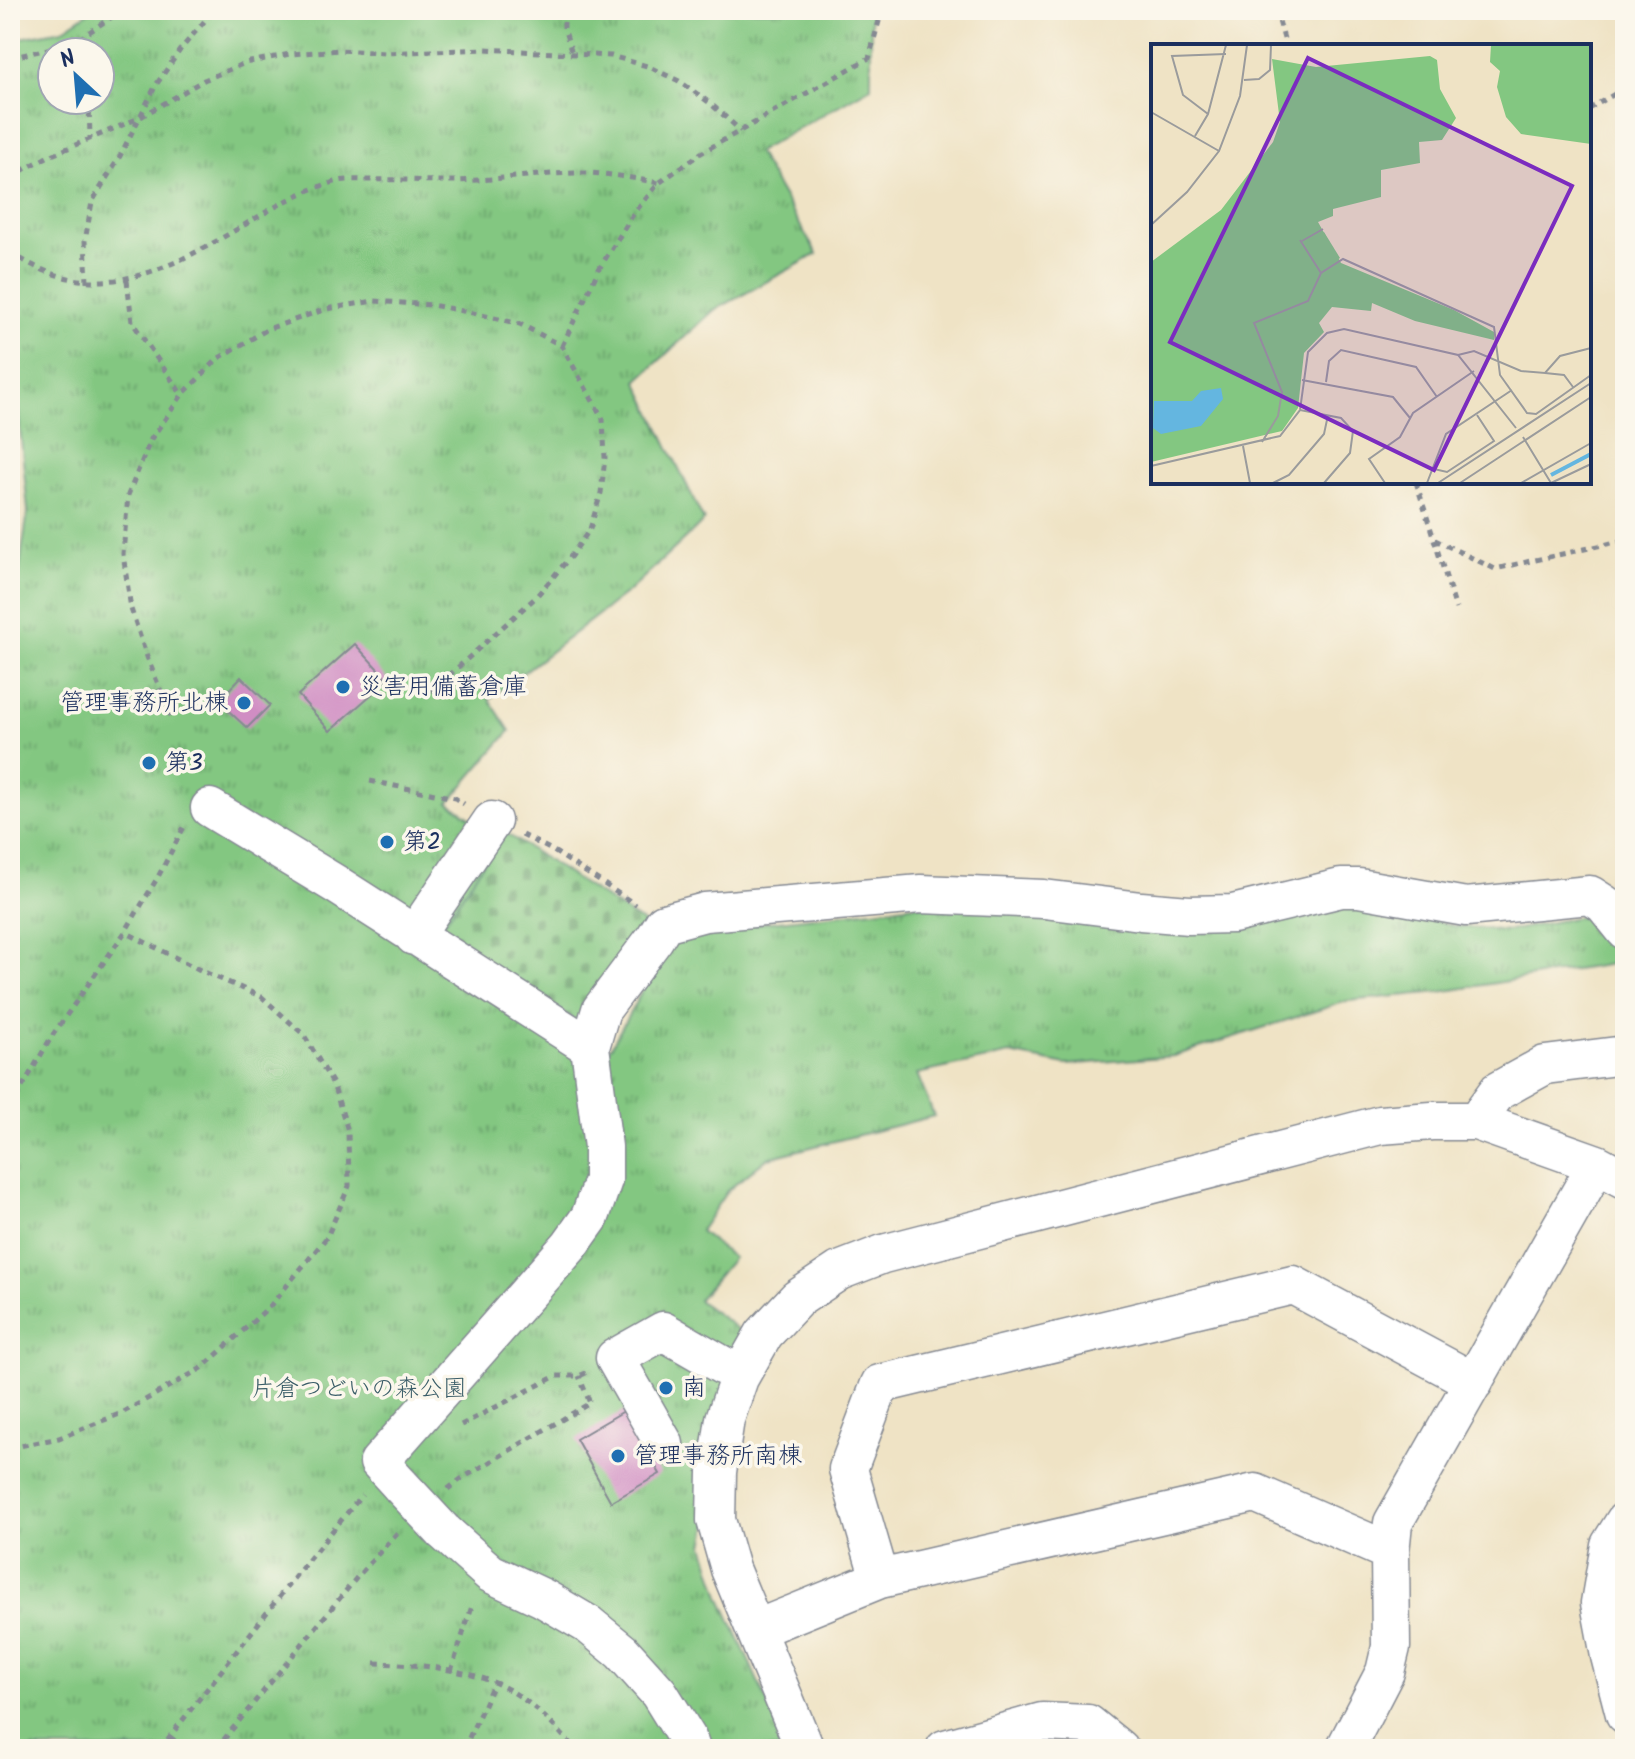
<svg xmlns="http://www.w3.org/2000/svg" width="1635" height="1759" font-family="Kalam,'Klee One',sans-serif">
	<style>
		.grass { fill: url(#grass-tufts); stroke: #4f7b70; stroke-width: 2; fill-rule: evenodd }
		.cemetery { fill: url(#cemetery-stones); stroke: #4f7b70; stroke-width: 2 }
		.building { fill: #d08dc3 }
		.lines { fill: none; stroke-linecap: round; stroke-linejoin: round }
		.minor-casing { stroke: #858992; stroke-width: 41 }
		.path { stroke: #858992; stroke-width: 5; stroke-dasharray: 6 6; stroke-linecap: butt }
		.minor { stroke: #fff; stroke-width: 38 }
		.minor-bridge-casing { stroke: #858992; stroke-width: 41; stroke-linecap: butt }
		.minor-bridge { stroke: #fff; stroke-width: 38 }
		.poi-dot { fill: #1f6fb2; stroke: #fbf7ec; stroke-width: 3 }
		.labels { text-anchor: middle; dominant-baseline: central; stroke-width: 7; stroke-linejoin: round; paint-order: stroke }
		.poi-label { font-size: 24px; fill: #1b2f5e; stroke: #fbf7ec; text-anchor: start }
		.park-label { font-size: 24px; fill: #3a5d68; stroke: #fbf7ec }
		.inset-river { fill: none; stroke: #64b6e0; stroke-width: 4 }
		.inset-road { fill: none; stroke: #9a9b9c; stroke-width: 2 }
		.view { fill: #7b2cbf; fill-opacity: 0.15; stroke: #7b2cbf; stroke-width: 4 }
		.inset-edge { fill: none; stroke: #1b2f5e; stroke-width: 4 }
	</style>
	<defs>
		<pattern id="grass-tufts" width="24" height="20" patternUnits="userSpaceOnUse" patternTransform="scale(2)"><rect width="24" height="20" fill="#83c781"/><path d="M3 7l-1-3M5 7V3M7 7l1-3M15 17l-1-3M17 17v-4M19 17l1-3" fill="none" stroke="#6aa26d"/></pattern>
		<pattern id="cemetery-stones" width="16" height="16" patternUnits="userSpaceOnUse" patternTransform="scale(2)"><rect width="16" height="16" fill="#83c781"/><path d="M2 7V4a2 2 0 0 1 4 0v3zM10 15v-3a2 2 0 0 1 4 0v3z" fill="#6aa26d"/></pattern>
	</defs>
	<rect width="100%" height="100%" fill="#fbf7ec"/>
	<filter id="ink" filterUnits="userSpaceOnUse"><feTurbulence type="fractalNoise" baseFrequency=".0125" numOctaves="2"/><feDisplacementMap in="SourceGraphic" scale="16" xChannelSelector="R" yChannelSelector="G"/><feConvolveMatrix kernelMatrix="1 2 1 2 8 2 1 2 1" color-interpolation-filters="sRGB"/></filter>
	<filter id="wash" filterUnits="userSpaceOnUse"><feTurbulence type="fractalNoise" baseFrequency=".006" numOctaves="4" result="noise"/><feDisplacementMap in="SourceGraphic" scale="32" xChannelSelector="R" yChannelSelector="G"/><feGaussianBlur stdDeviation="1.8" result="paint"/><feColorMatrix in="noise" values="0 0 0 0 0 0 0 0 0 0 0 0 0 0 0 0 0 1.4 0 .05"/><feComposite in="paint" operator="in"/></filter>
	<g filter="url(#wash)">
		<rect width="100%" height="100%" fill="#efe3c5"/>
		<path class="grass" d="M92 10H871V87L757 152 817 254 713 311 637 381 704 521 629 591 489 699 510 731 449 802 478 823 576 1058 611 1047 666 947 694 931 915 905 1345 906 1407 912 1454 926 1509 931 1577 917 1602 921 1618 963 1440 992 1347 1001 1174 1056 1066 1065 1010 1054 917 1074 934 1116 768 1158 727 1191 700 1231 733 1258 698 1300 747 1336 704 1545 720 1596 788 1749H10V633L28 511 16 388 10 378V40L62 30ZM52 52H100V100H52Z"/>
		<path class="cemetery" d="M504 832 648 926 583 1026 438 932Z"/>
		<g id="blocks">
			<path class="building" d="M355 644 388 680 330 731 298 695Z
				M241 677 270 705 247 728 218 701Z
				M624 1411 660 1474 611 1502 576 1439Z"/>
		</g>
	</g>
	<g filter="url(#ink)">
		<use href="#blocks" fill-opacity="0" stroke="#858992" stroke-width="2"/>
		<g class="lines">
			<defs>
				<path id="minor" d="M210 808 337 885 590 1047
					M414 936 492 821
					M1476 1121 1498 1091 1545 1065 1625 1055
					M664 1444 615 1358 663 1331 729 1369 739 1378
					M401 1486 379 1462 570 1245 590 1217 603 1180V1147L590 1047 601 1010 655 938 664 923 705 912 921 894 1044 899 1141 911 1189 915 1233 914 1341 888H1359L1466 907 1590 895 1604 904 1625 930
					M1625 1521 1610 1545 1600 1603 1610 1656 1625 1714
					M443 1531 490 1573 543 1598 589 1625 622 1652 659 1693 687 1738 691 1749
					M880 1579 848 1469 880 1384 1293 1285 1474 1382
					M757 1629 880 1579 1255 1493 1390 1552
					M805 1749 730 1569 716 1520 717 1472 725 1419 739 1378 764 1334 797 1299 839 1271 883 1254 1380 1125 1432 1121H1476L1597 1164 1625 1179
					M945 1749 1042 1722 1088 1724 1119 1749
					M1345 1749 1385 1672 1391 1647 1390 1552 1393 1523 1597 1164"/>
			</defs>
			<use href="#minor" class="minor-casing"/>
			<path class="path" d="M564 10V28L572 53
				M1276 10 1286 46
				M10 58 73 43 122 10
				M89 100 90 139
				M1589 109 1625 88
				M10 177 47 157 139 118 204 80 245 63 290 54 340 50 386 53 484 49 611 56 647 66 679 81 710 103 741 131
				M10 252C96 310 166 271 246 224 276 206 304 189 339 181 348 179 359 180 369 180 395 179 422 181 448 181 490 181 533 174 575 173 603 172 632 178 659 183
				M127 280 132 322 182 395
				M87 282 85 241 92 202 120 156 156 85 180 50 214 10
				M562 346 599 269 634 213 659 183 701 153 869 58 882 10
				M1416 482 1456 609
				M1435 540 1495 569 1625 540
				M171 716 147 657 131 609 123 554 128 495 151 439 182 395 219 358 268 329 326 309 374 301 432 305 473 313 520 324 562 346 603 419 605 458 601 493 590 529 571 556 535 598 427 695
				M370 781 455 798 464 804
				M522 835 552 850 636 905
				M10 1108 52 1036 125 932 158 877 184 827
				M461 1425 556 1376H579L586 1373
				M10 1448 59 1438 122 1413 202 1368 270 1306 327 1237 349 1186 348 1131 333 1084 304 1035 262 997 202 971 125 932
				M448 1489 461 1479 590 1403 579 1376
				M375 1663C413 1664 458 1668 493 1682 526 1695 552 1723 575 1749
				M451 1671 473 1603
				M170 1737 185 1749
				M354 1746 379 1745 419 1749
				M160 1749 301 1569 362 1495
				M216 1749 358 1576 398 1532
				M464 1749 494 1682"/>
			<use href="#minor" class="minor"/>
			<defs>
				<path id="minor-bridge" d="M401 1486 443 1531"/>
			</defs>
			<use href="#minor-bridge" class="minor-bridge-casing"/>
			<use href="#minor-bridge" class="minor-bridge"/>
		</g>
	</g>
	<g class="poi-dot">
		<circle cx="343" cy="687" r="8"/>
		<circle cx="244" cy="703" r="8"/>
		<circle cx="149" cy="763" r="8"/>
		<circle cx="387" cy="842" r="8"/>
		<circle cx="666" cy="1388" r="8"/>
		<circle cx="618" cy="1456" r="8"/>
	</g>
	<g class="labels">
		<g class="poi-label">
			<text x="359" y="687">災害用備蓄倉庫</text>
			<text x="228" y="703" text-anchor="end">管理事務所北棟</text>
			<text x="165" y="763">第3</text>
			<text x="403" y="842">第2</text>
			<text x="682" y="1388">南</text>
			<text x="634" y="1456">管理事務所南棟</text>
		</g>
		<g class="park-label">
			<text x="359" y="1389">片倉つどいの森公園</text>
		</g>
	</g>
	<g transform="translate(1151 44)">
		<rect width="440" height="440" fill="#efe3c5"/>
		<path d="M340 1H440V100L370 90 355 73 346 43 349 27 339 18ZM279 12 286 16 289 45 305 74 291 96 268 98 269 119 230 126V153L182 165V172L167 178 190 219 303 266 343 288V296L264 277 221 259 220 267 181 263 168 279 173 288 153 309 147 364 131 387 0 418V218L70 166 122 98 129 78 121 15 165 23Z" fill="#83c781"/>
		<path d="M173 188 189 214 171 225 155 199Z" fill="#83c781"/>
		<path d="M70 344 72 355 50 382 10 390 2 384 3 357H41L50 347Z" fill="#64b6e0"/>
		<path class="inset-river" d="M400 431 440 410"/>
		<path class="inset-road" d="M93 36 108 35 119 26 120 1M0 68 68 107M57 70 32 51 21 12 75 10M44 92 57 70 75 1M0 181 36 148 68 107 89 52 96 1M149 196 170 229M151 197 172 185M307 311 323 307 370 327 394 329 409 312 440 304M394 329 413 331 422 343M151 336 242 353 259 374M175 338 178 317 190 306 265 323 286 353M149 366 190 374 202 387 199 409 173 439M372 393 400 439M111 398 127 372 131 348 103 279 157 257 170 229 192 215 343 283 349 331 376 369 385 370 440 331M92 402 99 439M0 422 129 392 149 366 157 308 176 289 193 285 307 311 365 384M283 425 296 428 343 397 326 371M122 439 138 431 173 390 177 371M234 439 218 415 249 393 262 369 323 327M276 439 295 390 361 346M287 439 440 339M309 439 440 353M370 439 440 399M400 439 440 420"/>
		<path class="view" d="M157 14 421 142 283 426 19 298Z"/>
		<rect width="440" height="440" class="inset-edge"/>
	</g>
	<rect width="1635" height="1759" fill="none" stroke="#fbf7ec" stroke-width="40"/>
	<g transform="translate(76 76) rotate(334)"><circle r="38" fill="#fbf7ec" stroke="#a1a7b3" stroke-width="2"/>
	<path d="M0-6L14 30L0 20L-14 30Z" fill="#1f6fb2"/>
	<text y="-12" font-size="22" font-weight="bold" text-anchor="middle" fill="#1b2f5e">N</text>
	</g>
</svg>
